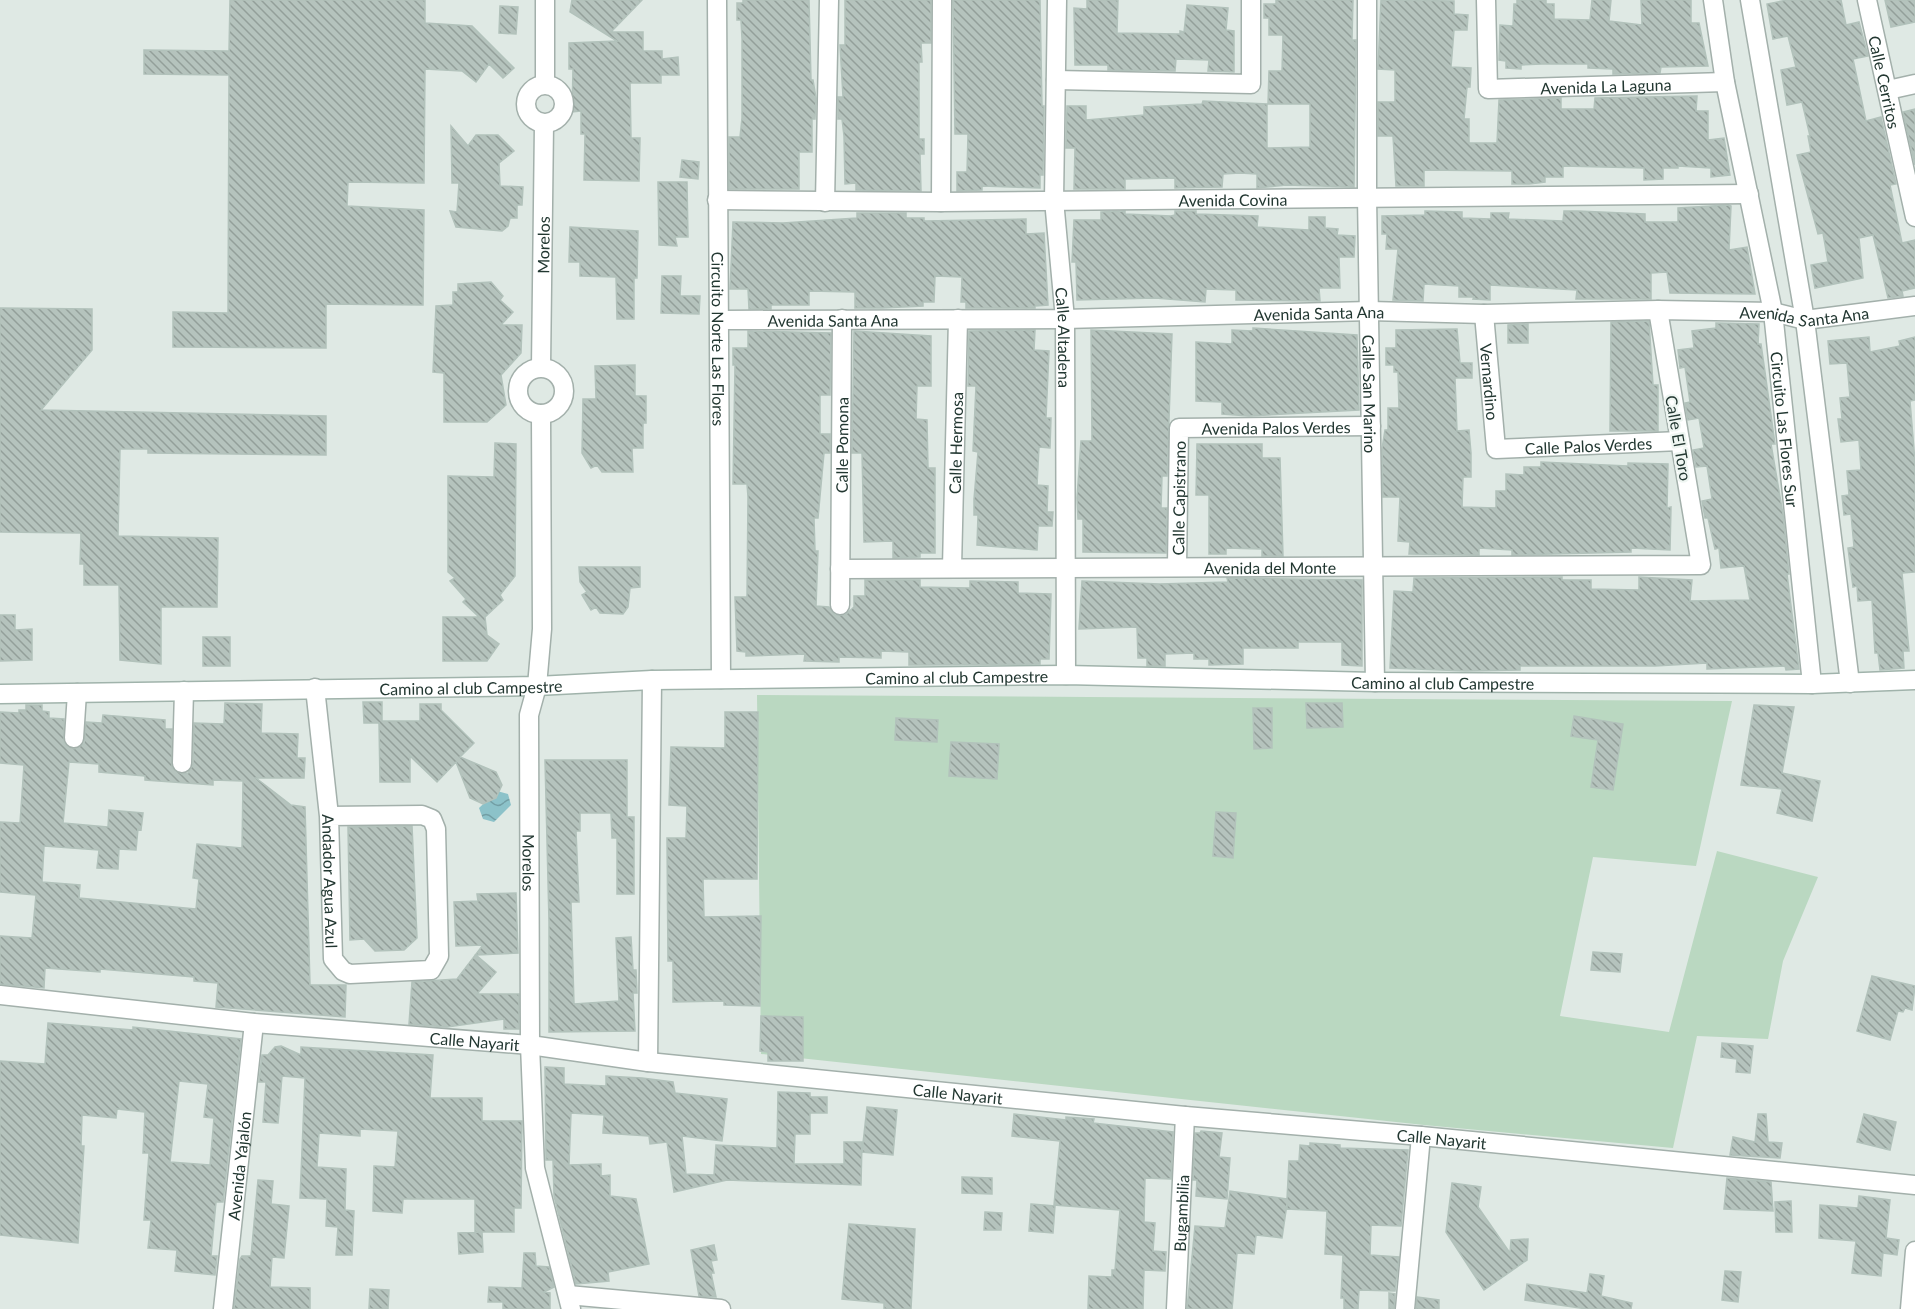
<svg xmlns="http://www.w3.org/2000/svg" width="1915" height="1309" font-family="Lato,sans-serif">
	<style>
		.green { fill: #bad8c1 }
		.water { fill: url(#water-waves) }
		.building { fill: url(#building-back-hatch); stroke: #b2c2bb; stroke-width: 1.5; fill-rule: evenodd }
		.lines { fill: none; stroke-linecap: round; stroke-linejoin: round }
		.street-casing { stroke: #a3b0ab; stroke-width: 21 }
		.secondary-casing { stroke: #a0b3ab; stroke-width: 21 }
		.street { stroke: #fff; stroke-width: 18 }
		.secondary { stroke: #fff; stroke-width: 18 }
		.labels { text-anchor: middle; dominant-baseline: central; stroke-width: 4.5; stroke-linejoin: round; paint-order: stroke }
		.street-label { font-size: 16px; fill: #223731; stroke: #eff6f2 }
	</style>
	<defs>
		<pattern id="water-waves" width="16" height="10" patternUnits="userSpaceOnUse" patternTransform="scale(1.5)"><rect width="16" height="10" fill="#8cc2c9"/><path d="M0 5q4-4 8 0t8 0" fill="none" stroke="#729ea4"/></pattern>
		<pattern id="building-back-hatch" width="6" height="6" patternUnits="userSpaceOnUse" patternTransform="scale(1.5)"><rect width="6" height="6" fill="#b5c3bd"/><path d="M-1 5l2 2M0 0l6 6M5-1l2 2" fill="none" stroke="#939f9a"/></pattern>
	</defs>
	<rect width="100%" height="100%" fill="#dfe9e4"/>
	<path class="green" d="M757 695 1732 701 1696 866 1593 857 1560 1016 1669 1032 1717 851 1818 877 1783 961 1768 1039 1697 1036 1673 1148 1424 1125 761 1054Z"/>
	<path class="water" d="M497 791 508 794 511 805 494 822 483 819 479 808Z"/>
	<path class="building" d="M230 0H425V23L472 26 514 68 503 78 489 64 476 82 462 71 425 69 424 183 348 182 347 206 424 210 423 305 326 304V348L173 347V312L228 313 229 75 144 74V50L229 51Z
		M572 0H642L611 32H643V51H662V59L678 57 679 75H661V83H630L631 138H640L639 181 584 180 585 134H581V111L572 112 573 69H569V43L617 41 570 12Z
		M743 0H809L811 80H813L816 98 815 119H812V152H799V189H729V137H740L742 118V39L741 20H737V3H743Z
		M845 0H931V43H921L922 62H919V139H924V154H920L921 191 856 190V183L845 184 844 136 842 119H838V97H843L840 45H845Z
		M953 0H1040L1042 106H1044L1043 175H1040V188L982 186V190L957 191V172H967L968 134H955Z
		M1087 0H1118L1117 33 1180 34V31L1184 32 1187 5 1228 8 1226 30 1234 31V72L1208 71 1209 60 1176 59 1175 71 1108 70V65H1075L1074 8 1087 9Z
		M1276 0H1353L1352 40H1356L1354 187 1286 185 1257 188V174L1240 173 1223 174 1222 187 1175 188V178L1125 179V189H1074L1075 148H1066L1067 106H1086V120L1144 115V107L1202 104 1203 101 1267 104V148L1310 147V104H1268L1269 71H1282L1283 35H1269V18H1264V4H1276Z
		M1381 0 1454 1V14L1468 15 1467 30H1454L1451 67 1471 68 1470 87H1467L1464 119H1469V143H1497L1499 100 1561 98V109H1594L1595 98 1697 96 1696 111H1708V140L1724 138 1730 175 1711 177V168L1678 166V168H1663V179L1644 180V168L1563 166V177H1545V182L1529 184H1512V171L1424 170V186H1396L1393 136H1378V102H1395V70L1378 69Z
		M1517 0H1546V4H1554V19L1590 20 1592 0H1611L1609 21 1642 25 1641 0H1691V23H1699L1708 66 1661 67 1660 73 1613 74V69L1588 68V64H1542L1521 65V69L1506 68V61L1499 60 1500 25 1513 26 1514 4H1517Z
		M1787 0H1841L1846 25 1859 22 1868 56 1853 59 1866 121 1881 117 1896 184 1890 185 1902 243 1915 240V288L1902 291 1903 296 1888 298 1873 235 1859 238 1863 278 1815 288 1811 265 1828 262 1823 233 1818 234 1797 155 1811 152 1808 136H1810L1802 102 1787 105 1781 70 1796 67 1788 36 1773 39 1767 4Z
		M1885 0H1915V22L1891 27Z
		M500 6 518 7 516 34 499 33Z
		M1915 109V165L1903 112Z
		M451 126 468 146 476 135H498L514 151 499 163 500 186 523 187 522 205H517V218H510L508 226 502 231 456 227 450 211 457 212 459 183H452Z
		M682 160 699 162 698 179 680 177Z
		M658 182H687L688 237H675L677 246 659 245Z
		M1728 205 1731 206 1729 250 1747 247 1755 294 1670 293 1667 272 1651 273V299H1576L1577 290 1490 285V300L1473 299 1474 297H1459V286L1424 284 1423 301 1393 300 1398 249H1386L1387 234H1382V216L1425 215V211L1462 212V218L1491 219V213H1509L1508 219 1563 221 1564 211H1578L1645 214V222H1678V208Z
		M1125 211V214L1171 216 1175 215V211H1196V214L1258 216 1257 227 1309 230V217H1325V228L1338 229 1337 235 1355 236 1354 257H1339L1340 288H1319L1320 301 1236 300V290L1206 289 1205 302 1155 298 1077 300 1076 262H1072L1074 220H1101V212Z
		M857 213H906V218H924V221L1026 219V234L1044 233 1048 305 1035 306V308H966V302H961L962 277 935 276 934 302H923V306L882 308H855V292L809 291V305H771V309H749L748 289H730L733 222 783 223 857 218Z
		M570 227 638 231 637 278H634V319H617L616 277 580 276V262H569Z
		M662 276H681L680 296H700L699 314 661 313Z
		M491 282 503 296 500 300 513 312 501 325H522L521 353 501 375 506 405 487 422H444V373L433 372 436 306 453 305V292H458V284Z
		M0 308 92 309V350L41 410 326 416V455L148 453V449H120L118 536 218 538 217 607H161V664L120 660 119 585H84V564H80L81 533 0 532Z
		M1649 321 1653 385H1658V431H1610L1611 322Z
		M1716 323 1759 324 1758 344H1761L1765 372 1775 444H1771L1783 514 1789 574H1787L1799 669 1786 670 1785 666 1707 669V663L1655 666H1520V670L1466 671 1390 668 1394 591 1413 592 1414 578 1562 577V580H1591V589L1639 590V577L1692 580 1690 601 1750 600 1744 566 1721 568 1719 548 1715 549 1708 518H1705L1702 501 1712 499 1707 466 1696 467 1693 450 1704 448 1699 418 1688 420 1685 403 1690 402 1685 367 1680 368 1678 350 1694 348 1692 331 1716 328Z
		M1528 324V343H1508V325Z
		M1253 328 1357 335 1359 410 1249 416 1222 414V402L1196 401V342L1232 344V330L1253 331Z
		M1457 329 1460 363H1472V378H1455L1457 431 1469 430 1471 453V477H1463L1462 507 1496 508V491H1506V474L1524 475V467H1541V462L1628 466V463L1668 464 1667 508 1671 507 1670 550 1631 548V552L1512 555V550L1479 548V555L1409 554 1410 542 1398 541 1400 497H1383L1382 449 1385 430H1388V408H1399L1398 372H1394V365H1386V348H1396V330Z
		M1035 330 1034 350 1049 351 1046 418H1051L1050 448 1039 447 1037 485 1048 486 1047 512H1053L1052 526H1038L1037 550 977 545 978 515H974V499L978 452 973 451 976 386H968L969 331Z
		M1091 330 1172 334 1167 476H1162L1161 508H1167L1166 553 1083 552V519H1078L1077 498 1081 441H1092Z
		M748 331 831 333 830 395H820V434H830V453H824L818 518H814L815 551H818L816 606 829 607 835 615H845L854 607V596H865V580H920V587L970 588V581L1018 582V593L1051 594 1049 659H1040V664L925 665H909V652L881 651V658L839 657V662L804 661 805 654 746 656V652L737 651 735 597H747L748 497 747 484H733L735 365H733V348H748Z
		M854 331 931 336V386H917L916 419 927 420 928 468H935V553H920V557L893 558V541L864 542 862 453H852Z
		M1869 337 1870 352 1900 346 1899 341 1915 337V400L1910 401 1915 462V572L1902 573 1909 651H1903L1904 668 1880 670 1878 653H1875L1872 600 1858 601 1857 586 1853 587 1848 548 1854 547 1851 514 1844 515 1842 496 1849 495 1847 471 1861 470 1859 440 1841 442 1838 419H1842L1840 398 1850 397 1847 363 1830 364 1828 341Z
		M635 365V396H646V423H643V448H632L633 472H602L597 465 591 468 582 453 583 399H596L595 366Z
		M495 443 516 444 515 576 500 595 503 600 485 617 487 635 499 644 487 661H443V617H479L463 602 466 599 450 581 455 578 448 572V476L494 477Z
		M1197 444H1262V458H1280L1283 556H1262V549L1226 548V554H1209V495H1196Z
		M579 567H640V587L630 588 628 607 623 614 600 613 596 607 591 610 582 595 587 592 580 582Z
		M1227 578 1362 580V666L1342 665V642H1298V648H1243V664L1209 665V659H1194V653L1165 654V666H1147V658H1138L1137 627 1079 629 1082 581 1160 584 1228 582Z
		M0 615H15V630L32 629V660L0 661Z
		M203 637H230V666H203Z
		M363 702H382V721H420V704H441V710L474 743 460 757 496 772 502 785 496 798 483 804 470 798 456 762 437 782 410 756V782H380L379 723H364Z
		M225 703 262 704 261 733 298 734 297 758H305L304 778H256L291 805 305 807 310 985H346L345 1017 216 1007 218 983 194 981V977L100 969V972L45 968 44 988 0 984V936L32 938 36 895 0 892V822L20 823 24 765 0 763V712L19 713V710H26V705H42V711L49 712V718L64 719V742L74 749 84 744 86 722 102 723 103 715 165 720V729H172V768L182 774 188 773 193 764 194 723 224 724ZM69 762 99 764V772L145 776V780L213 785V780L243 781 242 848 197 844 193 878 199 879 196 909 79 898 80 885 42 882 44 846 99 850 97 868 118 869 119 849 136 850 138 829 141 830 143 813 109 810 108 827 63 823Z
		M1306 703H1342L1343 727 1307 728Z
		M1754 705 1794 707 1782 773 1820 781 1812 821 1777 813 1782 789 1741 785Z
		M1253 708H1272V748L1254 749Z
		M725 712H758L757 879H703L704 917 761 916 760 1006 724 1005V1001L673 1002V961H668L667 838H686L687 806 669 805 671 747 725 748Z
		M1574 716 1623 724 1613 790 1591 787 1598 740 1571 736Z
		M896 718 938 720 937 742 895 740Z
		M951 742 999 744 997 779 949 776Z
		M545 760H627V817H634V894H617V838H612L611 813H580V831H576L579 902H571L574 1004 619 1001 616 938 631 937 633 970H636L637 993H633L635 1031 549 1032V922Z
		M1216 812 1236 813 1233 858 1213 856Z
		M412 826 417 938 404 950 375 951 364 939 350 940 348 827Z
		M516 893 518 953 476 955 496 972 477 994H519V1029H504V1019L447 1027 409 1024 412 982 457 979 483 945 456 946 454 902 478 901 477 894Z
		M1593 952 1622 954 1620 972 1591 970Z
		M1872 976 1915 986 1912 1010 1905 1008 1903 1012 1898 1011 1890 1040 1857 1031Z
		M761 1016 803 1017V1061H768V1052L760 1051Z
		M48 1023 133 1030V1027L241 1039 223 1202H216L211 1256H217L215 1275 175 1271 177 1250 148 1248 151 1220H144L149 1153H143L145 1112 117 1109 116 1118 82 1115 81 1146H84L78 1243 0 1235V1061L45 1064ZM179 1081 208 1084 204 1117 214 1118 210 1165 170 1162Z
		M1722 1043 1753 1046 1750 1073 1736 1072 1737 1059 1721 1057Z
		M281 1046 301 1055V1047L433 1055 430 1098H482V1121H522L521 1208H514V1232H475V1199H403L402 1213 373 1211 374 1166 395 1167 398 1131 360 1129V1136L319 1133 317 1167 346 1169 345 1210 354 1211 352 1255H336L338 1227 326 1226 327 1199 300 1198 305 1078 282 1076 278 1123 263 1122 266 1082H259L262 1055H268L275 1047Z
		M545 1067 564 1068V1084L606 1086V1076L642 1078 673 1082 675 1093 727 1099 722 1141 682 1136 686 1174 714 1175 716 1145 777 1148 778 1092 810 1093V1097H827V1113H810V1134H795L794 1164H844V1142H862L861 1185 727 1180 674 1192 667 1142 650 1144 649 1136 603 1133 604 1115 571 1113 569 1165 601 1164V1176L610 1175V1196L636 1199 649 1264 608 1272 609 1281 576 1284 554 1196 553 1160H546Z
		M867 1107 897 1110 893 1155 862 1152Z
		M1014 1114 1066 1120V1117L1094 1119 1093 1123 1173 1132 1171 1179 1145 1178 1144 1222 1155 1223 1153 1251 1166 1252 1165 1271 1144 1270 1143 1309H1088L1089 1276 1112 1277V1270H1115L1120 1210 1054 1205 1060 1141 1012 1136Z
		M1758 1114H1766L1768 1142 1782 1143 1780 1158 1730 1155 1733 1137 1755 1142Z
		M1864 1114 1896 1122 1890 1150 1857 1142Z
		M1201 1131 1222 1133 1219 1157 1230 1158 1227 1199 1196 1196 1197 1180H1193L1195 1133H1200Z
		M1310 1143 1340 1145V1148L1408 1150 1401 1226 1371 1225 1370 1255 1399 1257 1395 1291 1359 1290 1358 1309H1344V1298H1341L1343 1255 1325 1254 1327 1211 1287 1209V1204L1282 1238 1256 1235 1254 1254 1237 1253 1232 1309H1187L1195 1226 1225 1228 1230 1191 1287 1199 1289 1161H1299L1300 1145 1310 1146Z
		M962 1177 992 1178V1194L962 1193Z
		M1727 1178 1771 1182 1773 1211 1724 1209Z
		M258 1180 273 1181 271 1204 289 1206 284 1258 272 1257 270 1287 310 1288V1309H234L240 1259 242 1256H251Z
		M1452 1183 1481 1187 1478 1207 1510 1253 1511 1240 1528 1239 1527 1260 1484 1290 1446 1232Z
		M1859 1196 1890 1200 1886 1238 1899 1240 1897 1255 1883 1253 1881 1276 1852 1273 1856 1241 1819 1238 1820 1205 1858 1208Z
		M1791 1201 1792 1232H1776L1775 1202Z
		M1031 1204 1055 1206 1053 1233 1029 1231Z
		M985 1212 1002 1213 1001 1230H984Z
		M849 1224 915 1229 911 1309H884V1303L842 1299Z
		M482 1232 483 1252 459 1254 458 1233Z
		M714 1245 717 1260 711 1261 714 1273H711L716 1297 699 1296 691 1250Z
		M524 1253H535L536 1266 549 1267 554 1287 544 1292 550 1293V1309H503V1302H488L489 1287 522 1288Z
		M1725 1271 1741 1272 1738 1302 1722 1300Z
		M1590 1274 1604 1276 1601 1296 1632 1303 1631 1309H1587L1525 1300 1527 1284 1587 1293Z
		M370 1289 389 1290 388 1309H369Z
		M1389 1293 1395 1294 1394 1309H1389Z
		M1417 1297 1439 1300V1309H1416Z"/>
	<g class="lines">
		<defs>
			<g id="street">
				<path id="s1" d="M717 0 721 679"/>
				<path id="s2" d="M1057 0 1054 200 1065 319 1066 675"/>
				<path id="s3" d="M1367 0V197L1375 682"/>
				<path id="s4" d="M1486 0 1488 89 1725 82"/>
				<path id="s5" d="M1713 0 1725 82 1773 312 1812 684"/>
				<path d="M1750 0 1805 320 1850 683"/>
				<path id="s6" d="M1867 0 1915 217"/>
				<path d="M1056 80 1251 84V0"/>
				<path d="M545 84V0"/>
				<circle cx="545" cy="104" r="19"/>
				<path d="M1888 90 1915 84"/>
				<path id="s7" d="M717 200 941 202 1749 194"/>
				<path d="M825 202 829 0"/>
				<path d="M941 202 942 0"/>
				<path id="s8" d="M1484 314 1496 449 1680 441"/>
				<path id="s9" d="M721 320 1065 319 1370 311 1484 314 1658 310 1773 312 1805 320 1915 306"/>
				<path id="s10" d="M541 367 544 124"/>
				<circle cx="541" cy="391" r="23"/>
				<path id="s11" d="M541 414 542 629 537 686 529 715 530 1045 535 1168 571 1309"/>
				<path id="s12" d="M952 567 958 319"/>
				<path id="s13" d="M1177 567 1179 428 1371 426"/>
				<path id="s14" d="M840 569 1701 565 1658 310"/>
				<path id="s15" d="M840 605 842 319"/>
				<path id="s16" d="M315 688 329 816 333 959 343 971 350 974 431 970 439 956 436 829 432 819 422 815 329 816"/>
				<path d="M74 738 77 693"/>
				<path d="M182 763 184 691"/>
				<path id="s17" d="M0 995 254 1023 530 1045 648 1062 1185 1116 1421 1136 1915 1185"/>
				<path d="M648 1062 652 680"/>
				<path d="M568 1295 721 1309"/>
				<path id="s18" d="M223 1309 254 1023"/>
				<path id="s19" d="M1176 1309 1185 1116"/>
				<path d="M1405 1309 1421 1136"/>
				<path d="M1910 1309 1915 1251"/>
			</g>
			<g id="secondary">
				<path id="s20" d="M0 694 537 686 652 680 1066 675 1375 682 1812 684 1915 680"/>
			</g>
		</defs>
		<use href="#street" class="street-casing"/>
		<use href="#secondary" class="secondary-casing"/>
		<use href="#street" class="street"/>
		<use href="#secondary" class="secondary"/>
	</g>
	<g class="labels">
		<g class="street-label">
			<text stroke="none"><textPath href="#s6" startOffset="84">Calle Cerritos</textPath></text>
			<text stroke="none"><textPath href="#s4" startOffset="207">Avenida La Laguna</textPath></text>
			<text stroke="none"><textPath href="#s7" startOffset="516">Avenida Covina</textPath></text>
			<text stroke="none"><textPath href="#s10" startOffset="122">Morelos</textPath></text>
			<text stroke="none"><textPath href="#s9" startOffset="1084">Avenida Santa Ana</textPath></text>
			<text stroke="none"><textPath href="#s9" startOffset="598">Avenida Santa Ana</textPath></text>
			<text stroke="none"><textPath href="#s9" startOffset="112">Avenida Santa Ana</textPath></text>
			<text stroke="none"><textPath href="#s2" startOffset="338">Calle Altadena</textPath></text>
			<text stroke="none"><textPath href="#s1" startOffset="339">Circuito Norte Las Flores</textPath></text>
			<text stroke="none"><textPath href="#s8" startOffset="68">Vernardino</textPath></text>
			<text stroke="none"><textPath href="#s3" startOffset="394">Calle San Marino</textPath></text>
			<text stroke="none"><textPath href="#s13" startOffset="236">Avenida Palos Verdes</textPath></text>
			<text stroke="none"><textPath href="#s5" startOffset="436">Circuito Las Flores Sur</textPath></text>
			<text transform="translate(1679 438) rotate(80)">Calle El Toro</text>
			<text stroke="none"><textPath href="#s12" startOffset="124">Calle Hermosa</textPath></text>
			<text stroke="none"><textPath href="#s15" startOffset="160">Calle Pomona</textPath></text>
			<text stroke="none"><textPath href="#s8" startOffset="228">Calle Palos Verdes</textPath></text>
			<text stroke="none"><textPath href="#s13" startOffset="69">Calle Capistrano</textPath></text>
			<text stroke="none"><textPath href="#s14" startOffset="430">Avenida del Monte</textPath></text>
			<text stroke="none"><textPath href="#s20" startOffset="957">Camino al club Campestre</textPath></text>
			<text stroke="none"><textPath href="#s20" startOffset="1443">Camino al club Campestre</textPath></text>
			<text stroke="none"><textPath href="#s20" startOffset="471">Camino al club Campestre</textPath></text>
			<text stroke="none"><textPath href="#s11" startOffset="450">Morelos</textPath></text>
			<text stroke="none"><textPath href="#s16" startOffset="194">Andador Agua Azul</textPath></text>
			<text stroke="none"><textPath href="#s17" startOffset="477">Calle Nayarit</textPath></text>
			<text stroke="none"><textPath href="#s17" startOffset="963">Calle Nayarit</textPath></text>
			<text stroke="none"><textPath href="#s17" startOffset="1449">Calle Nayarit</textPath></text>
			<text stroke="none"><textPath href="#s18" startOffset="144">Avenida Yajalón</textPath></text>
			<text stroke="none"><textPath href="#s19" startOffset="96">Bugambilia</textPath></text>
		</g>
	</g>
</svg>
